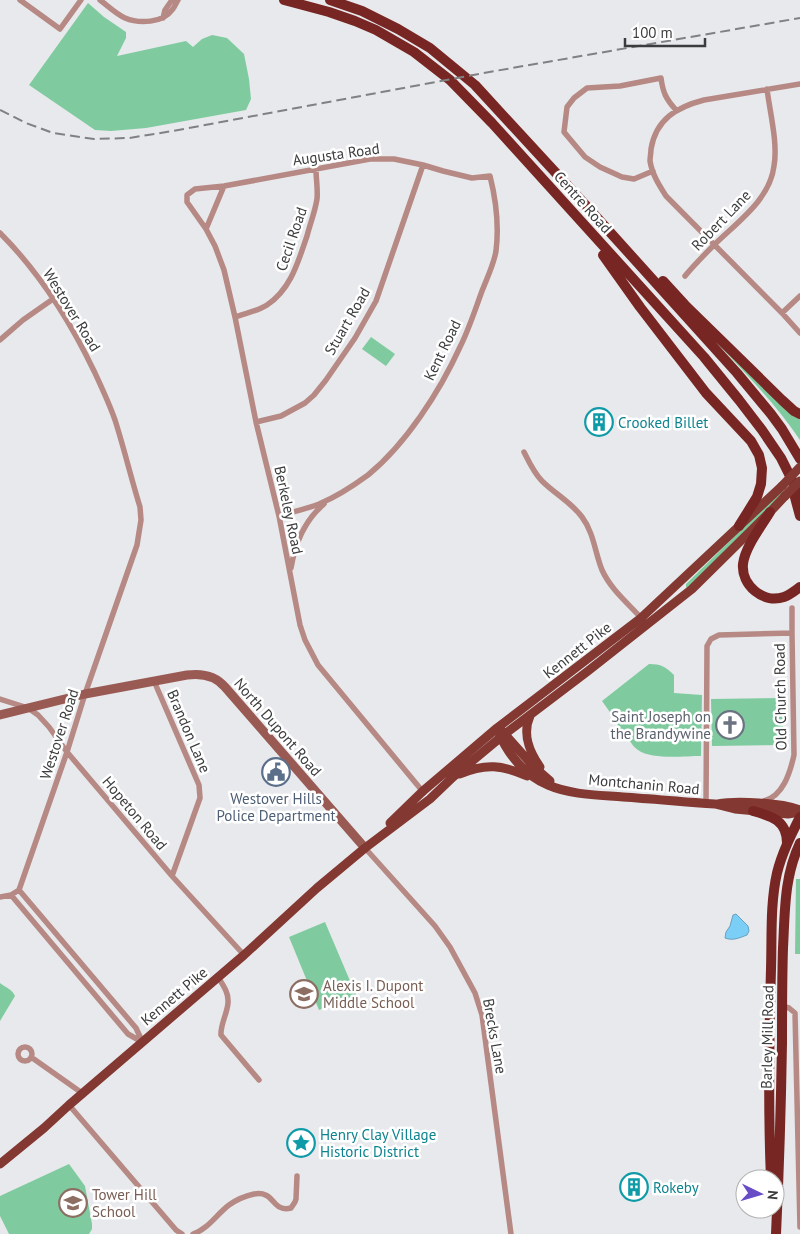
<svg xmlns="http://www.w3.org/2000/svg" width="800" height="1234" font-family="'PT Sans',sans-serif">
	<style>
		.green { fill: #7fcb9f }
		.water { fill: #7bcef6; stroke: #68a2be }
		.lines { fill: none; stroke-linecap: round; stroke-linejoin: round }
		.minor { stroke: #b68984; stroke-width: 5.5 }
		.secondary { stroke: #9a5a54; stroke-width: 9 }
		.primary { stroke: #833832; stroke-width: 9 }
		.trunk { stroke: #782623; stroke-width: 10 }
		.rail { stroke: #808183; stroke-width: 2; stroke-dasharray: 10 5; stroke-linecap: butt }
		.primary-bridge { stroke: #833832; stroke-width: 9 }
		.labels { text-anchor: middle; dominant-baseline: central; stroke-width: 5; stroke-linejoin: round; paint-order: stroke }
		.street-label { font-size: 15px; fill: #3b3c3d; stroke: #fff }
		.culture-label { font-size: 15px; fill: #0d838f; stroke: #fff; text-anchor: start }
		.worship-label { font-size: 15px; fill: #5b616d; stroke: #fff; text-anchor: end }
		.service-label { font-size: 15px; fill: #4e5e75; stroke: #fff }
		.education-label { font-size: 15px; fill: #785e54; stroke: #fff; text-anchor: start }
	</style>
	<rect width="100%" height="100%" fill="#e7e9ec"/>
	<path class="green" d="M88 3 104 17 126 32V38L117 56 186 41 193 47 202 39 212 35 227 38 244 54 249 79 251 99 246 110 146 128 111 131 95 130 29 85Z
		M700 325 800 417V440C772 398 734 362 700 325Z
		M371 337 395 354 386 366 362 349Z
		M783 491H784V493L688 588 686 587V584L778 494Z
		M649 664C661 664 666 667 674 675V693L702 695 701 756C684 756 652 760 638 750 631 745 628 738 626 730L620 737 617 722 602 701Z
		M783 698V745L712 746 711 699Z
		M796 879H800V954H795Z
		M325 922 356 995 319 1010 289 937Z
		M0 983C5 987 13 990 15 996L0 1021Z
		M69 1164 85 1186 92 1224V1229L89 1234H9L0 1216V1196Z"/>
	<path class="water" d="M736 914 748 926 749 931 747 935C739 938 733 941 725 938L726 932 730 926 733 915Z"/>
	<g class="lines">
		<path class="minor" d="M20 0 60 29 81 0
			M100 0C108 6 116 14 125 18 139 24 163 23 172 10 175 7 176 3 178 0
			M163 18 165 10 172 0
			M800 84 704 100C677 107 656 119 651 149 651 153 650 157 650 161 652 174 659 185 666 196L782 313 800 333
			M653 171 634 179 622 177 600 167 585 157 564 132 567 107 574 98 587 88 620 86 661 78C663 93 666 99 676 110
			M206 229 224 186
			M0 233C39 272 70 321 94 371 101 386 109 403 115 420 124 448 131 478 140 507L141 520 137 545 85 694 67 752 19 890
			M685 276C694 265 704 255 714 245 736 223 770 200 774 166 778 143 770 113 767 89
			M782 313 800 296
			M235 317C246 313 258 311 267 305 291 289 298 262 307 236 310 224 315 212 317 199 318 189 316 179 316 169
			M0 340 23 320 53 299
			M256 422 281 416 305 403 314 395 326 380 355 338 376 301 423 165
			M524 452C529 462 534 473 542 481 555 494 571 502 582 517 594 533 595 553 602 570 611 590 629 604 643 620
			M279 516C292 512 306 509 319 504 336 497 353 486 368 475 406 444 440 391 460 347 469 329 475 310 482 291 487 278 494 264 496 251 499 227 496 200 490 176L472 178 443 171 423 165 394 159H370L224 186 195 189 187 195V202L206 229 215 246 224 270 235 317 256 422 279 516 300 625 305 640 318 665 424 793
			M291 568C295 544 305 520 324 504
			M792 633V608
			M154 681 199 785 200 798 172 876
			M0 699 28 708 38 715 49 727 67 752 172 876 244 955
			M706 804 707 646 711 639 719 635 792 633 794 755C790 773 783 796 764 801
			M365 848 435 926 450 947 475 993 482 1015 511 1234
			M19 890 136 1028 142 1041
			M11 895 128 1034 142 1042
			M0 897 11 895 19 890
			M218 977C221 982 224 986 226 991 233 1006 220 1021 221 1035L259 1080
			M782 1006 789 1008 795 1013 800 1227
			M18 1054a7 7 0 1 1 14 0a7 7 0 1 1-14 0Z
			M31 1057 82 1093
			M69 1105 176 1230 182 1234
			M193 1234C208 1229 217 1214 229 1205 236 1200 245 1196 254 1194 275 1190 272 1213 291 1208L295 1202 296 1199 297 1176"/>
		<path class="secondary" d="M0 715 85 694 187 675C202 673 215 675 225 687L365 848"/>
		<path class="primary" d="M530 716C522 734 529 751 540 767
			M502 731 534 767 550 781
			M499 733C508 755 526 776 548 785 571 795 599 795 623 797 654 799 684 802 715 804L735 809 788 814 800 812
			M460 774C485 763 503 765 527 776
			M718 804C736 800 782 803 800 810
			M390 823 423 791 497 728 641 618 782 486
			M0 1164 44 1128 69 1105 244 955 317 888 365 848 430 799 453 777 501 737 588 671 692 589 770 512 785 496"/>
		<path class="trunk" d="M284 0 329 12 355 21 376 30 414 52 450 80 492 123 704 357 739 400 762 430 781 458 800 496
			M330 0 362 11 398 29 430 48 475 85 590 210 737 373 771 414 782 429 800 459
			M603 255 640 307 706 393 751 441 759 455 762 468 761 484 757 497 739 526
			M663 281 685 305 782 400 794 411 800 414
			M793 490 800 516
			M770 512C761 527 745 547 743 564 741 585 763 604 784 597 790 595 795 591 800 587
			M753 811C771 816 787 820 787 843
			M771 1179C768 1109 769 1038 771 969 772 937 770 904 777 873 782 853 791 835 800 817
			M776 1234C779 1170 781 1107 782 1043 782 1011 782 979 783 948 785 911 784 877 800 843"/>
		<path class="rail" d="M0 110 26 123 53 133 94 139 129 138 173 131 495 71 800 18"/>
		<path class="primary-bridge" d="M782 486 800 467
			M785 496 800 481"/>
	</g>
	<defs>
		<symbol id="building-ring" viewBox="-11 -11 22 22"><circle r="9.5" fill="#fff" stroke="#0f9aa8" stroke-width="1.5"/><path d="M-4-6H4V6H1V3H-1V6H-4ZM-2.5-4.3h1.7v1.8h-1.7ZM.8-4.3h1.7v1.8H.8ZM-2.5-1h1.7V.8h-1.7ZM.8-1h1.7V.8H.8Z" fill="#0f9aa8"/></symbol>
		<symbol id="church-ring" viewBox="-11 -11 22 22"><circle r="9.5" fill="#fff" stroke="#6b7280" stroke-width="1.5"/><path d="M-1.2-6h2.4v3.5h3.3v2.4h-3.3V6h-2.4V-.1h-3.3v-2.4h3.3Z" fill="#6b7280"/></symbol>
		<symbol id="civic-ring" viewBox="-11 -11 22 22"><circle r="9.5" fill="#fff" stroke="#5c6f8a" stroke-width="1.5"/><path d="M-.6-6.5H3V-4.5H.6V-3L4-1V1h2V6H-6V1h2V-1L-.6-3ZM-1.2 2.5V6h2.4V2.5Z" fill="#5c6f8a"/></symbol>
		<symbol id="school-ring" viewBox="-11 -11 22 22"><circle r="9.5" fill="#fff" stroke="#8d6e63" stroke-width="1.5"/><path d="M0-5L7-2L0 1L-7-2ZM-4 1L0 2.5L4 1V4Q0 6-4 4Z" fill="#8d6e63"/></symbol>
		<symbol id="sight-ring" viewBox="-11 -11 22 22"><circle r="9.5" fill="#fff" stroke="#0f9aa8" stroke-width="1.5"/><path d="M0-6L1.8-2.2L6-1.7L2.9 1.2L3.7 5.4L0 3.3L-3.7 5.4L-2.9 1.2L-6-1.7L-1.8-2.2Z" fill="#0f9aa8"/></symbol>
	</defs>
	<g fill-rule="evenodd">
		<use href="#building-ring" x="583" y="406" width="32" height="32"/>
		<use href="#church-ring" x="714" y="709" width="32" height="32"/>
		<use href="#civic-ring" x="260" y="756" width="32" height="32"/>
		<use href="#school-ring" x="288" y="978" width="32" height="32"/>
		<use href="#sight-ring" x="285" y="1127" width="32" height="32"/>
		<use href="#building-ring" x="618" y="1171" width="32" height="32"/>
		<use href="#school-ring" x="57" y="1187" width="32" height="32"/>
	</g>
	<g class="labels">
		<g class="street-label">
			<text transform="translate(336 154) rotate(-8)">Augusta Road</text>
			<text transform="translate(583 202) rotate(48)">Centre Road</text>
			<text transform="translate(721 220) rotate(-46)">Robert Lane</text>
			<text transform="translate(291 239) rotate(-71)">Cecil Road</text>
			<text transform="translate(72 310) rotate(58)">Westover Road</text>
			<text transform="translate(347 321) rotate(-60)">Stuart Road</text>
			<text transform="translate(442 350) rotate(-64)">Kent Road</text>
			<text transform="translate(289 510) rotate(78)">Berkeley Road</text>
			<text transform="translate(577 650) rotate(-38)">Kennett Pike</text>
			<text transform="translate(780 697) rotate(-91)">Old Church Road</text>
			<text transform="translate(278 727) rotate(49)">North Dupont Road</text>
			<text transform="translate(189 731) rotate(67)">Brandon Lane</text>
			<text transform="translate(59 734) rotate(-72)">Westover Road</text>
			<text transform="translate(644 784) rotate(5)">Montchanin Road</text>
			<text transform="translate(135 813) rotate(50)">Hopeton Road</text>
			<text transform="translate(174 996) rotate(-40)">Kennett Pike</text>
			<text transform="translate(495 1036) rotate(80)">Brecks Lane</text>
			<text transform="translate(767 1037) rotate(-89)">Barley Mill Road</text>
		</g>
		<g class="culture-label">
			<text x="618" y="422">Crooked Billet</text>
			<text x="320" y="1134">Henry Clay Village<tspan x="320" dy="17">Historic District</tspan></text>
			<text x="653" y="1187">Rokeby</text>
		</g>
		<g class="worship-label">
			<text x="711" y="716">Saint Joseph on<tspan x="711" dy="17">the Brandywine</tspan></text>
		</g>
		<g class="service-label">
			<text x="276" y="798">Westover Hills<tspan x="276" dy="17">Police Department</tspan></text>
		</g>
		<g class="education-label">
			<text x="323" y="985">Alexis I. Dupont<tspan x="323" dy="17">Middle School</tspan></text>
			<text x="92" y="1194">Tower Hill<tspan x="92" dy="17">School</tspan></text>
		</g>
	</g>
	<g transform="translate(760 1194) rotate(95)"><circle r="24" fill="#ffffff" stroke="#b1b1b1"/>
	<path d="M0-4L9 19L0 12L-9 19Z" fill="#664dc6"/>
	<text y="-8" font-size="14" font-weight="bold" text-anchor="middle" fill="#3b3c3d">N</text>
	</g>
	<path d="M625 38v8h80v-8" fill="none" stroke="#3b3c3d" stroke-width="2.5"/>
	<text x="632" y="38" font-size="15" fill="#3b3c3d" stroke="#ffffff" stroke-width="4" paint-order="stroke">100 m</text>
</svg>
